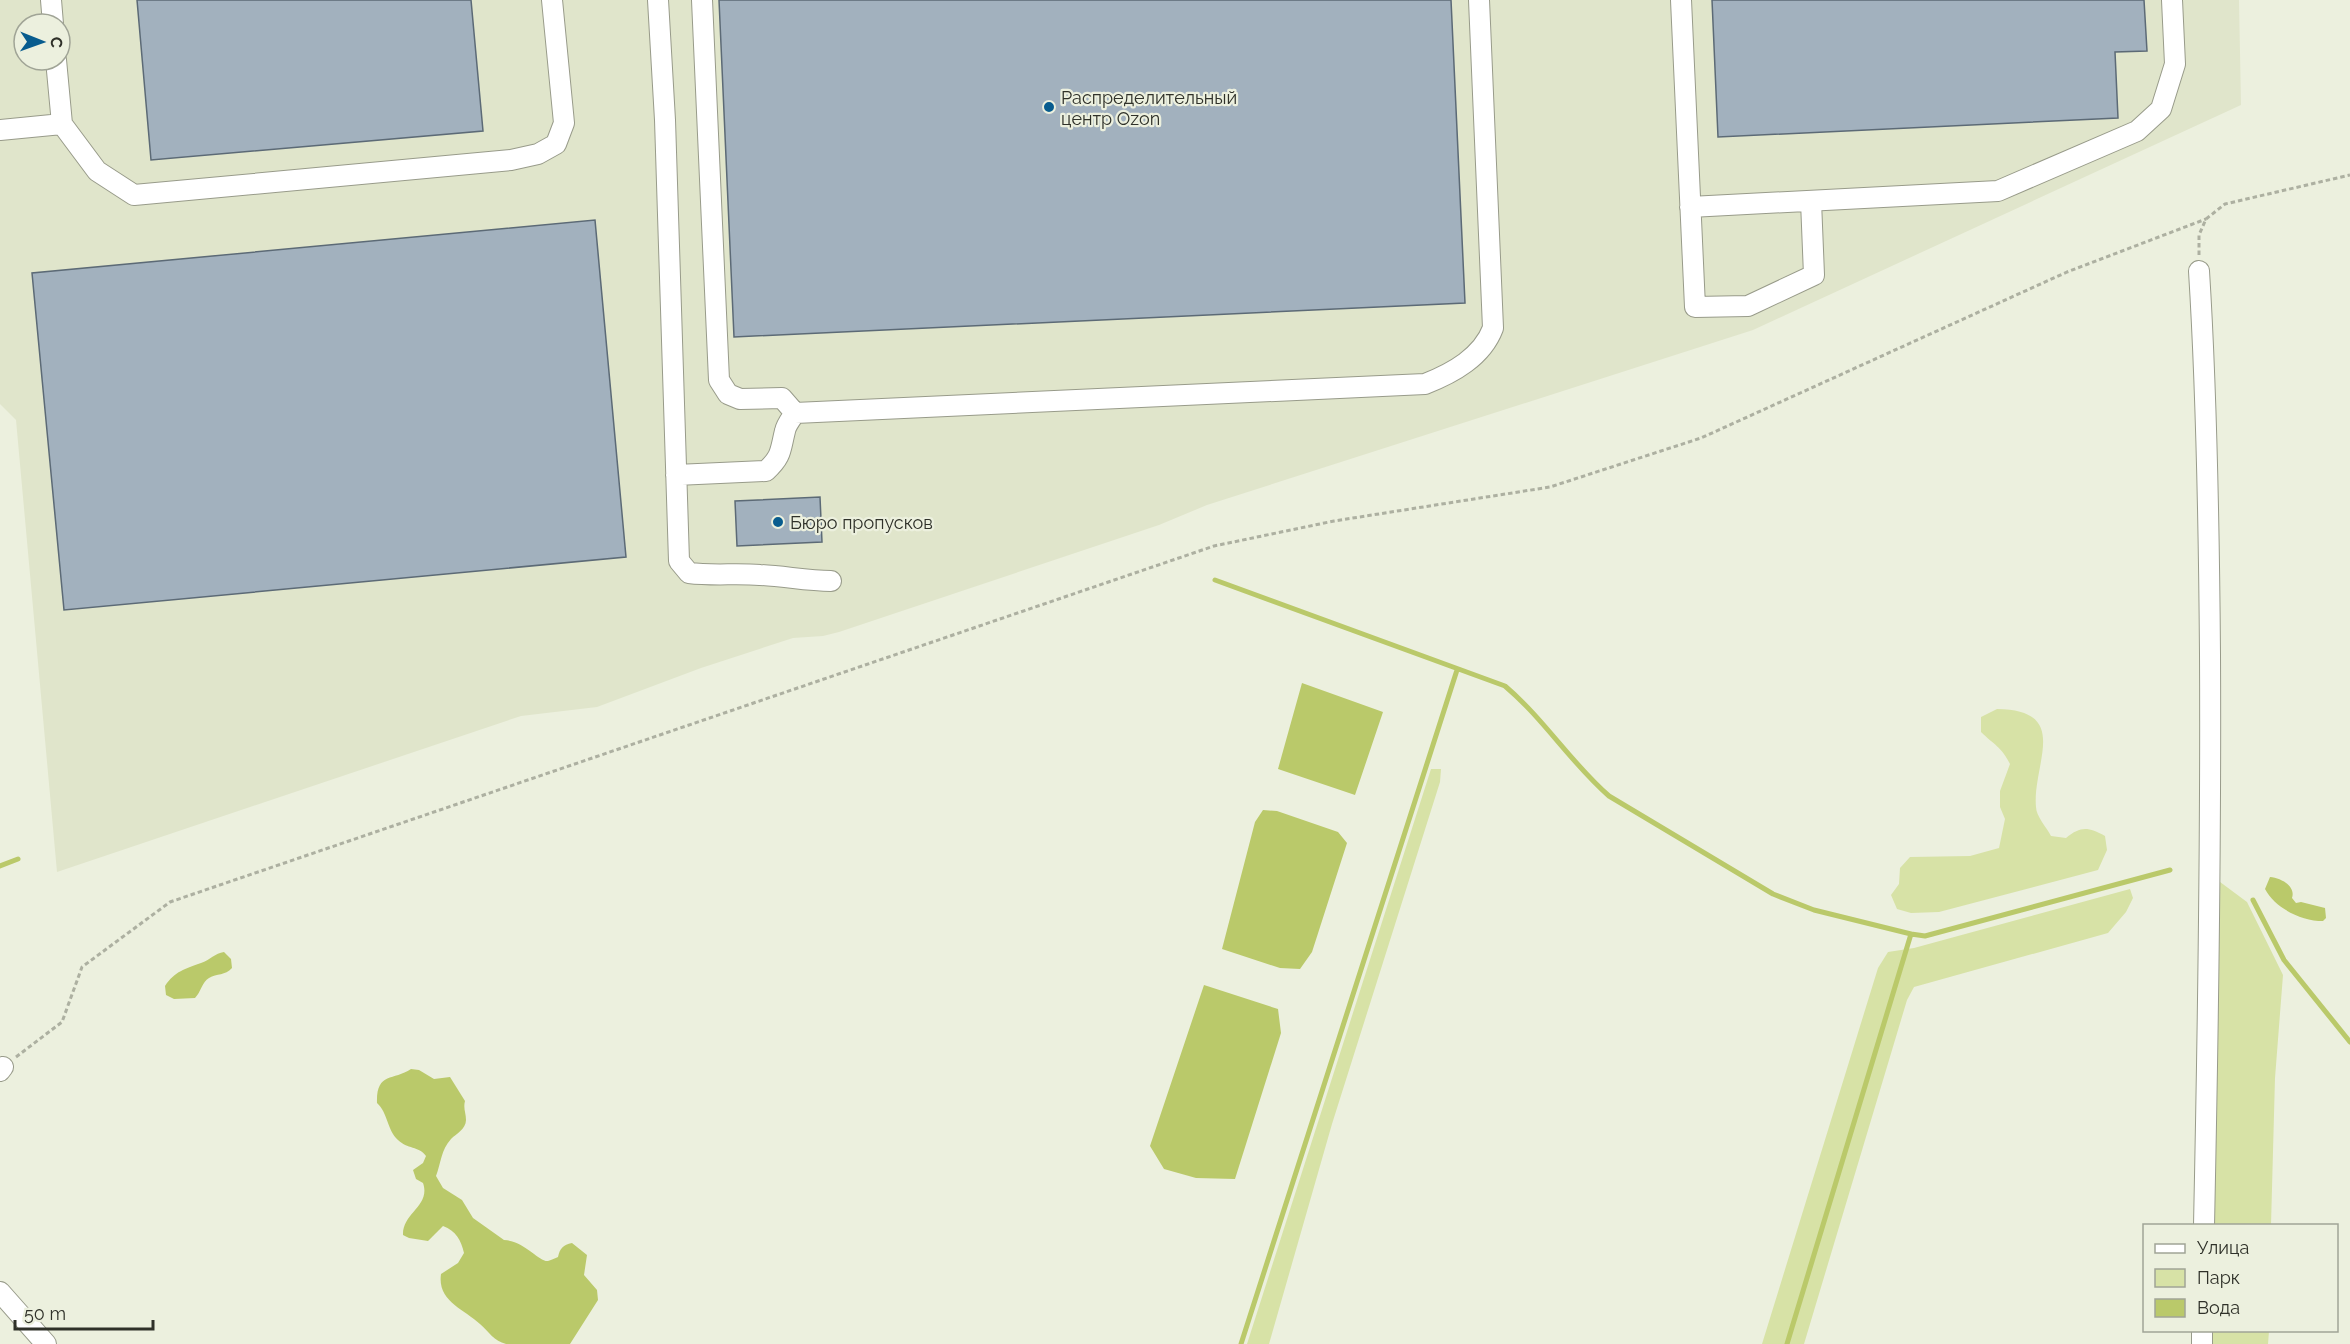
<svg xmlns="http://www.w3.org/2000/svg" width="2350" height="1344" font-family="Raleway,sans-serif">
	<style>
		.built { fill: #e0e5cb; fill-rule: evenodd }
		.green { fill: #d7e2a6 }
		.water { fill: #bac96a }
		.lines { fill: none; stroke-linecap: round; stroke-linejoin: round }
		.stream { stroke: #bac96a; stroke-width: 5 }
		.building { fill: #a2b1be; stroke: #5c6a76; stroke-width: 1.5 }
		.minor-casing { stroke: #989b8a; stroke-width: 22 }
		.path { stroke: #adb0a1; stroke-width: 3; stroke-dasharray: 4.5 3; stroke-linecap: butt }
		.minor { stroke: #fff; stroke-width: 20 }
		.poi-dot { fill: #085c8e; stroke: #ecf0de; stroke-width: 2 }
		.labels { text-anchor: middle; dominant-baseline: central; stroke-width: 4.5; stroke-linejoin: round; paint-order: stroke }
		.poi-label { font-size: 18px; fill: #2f3129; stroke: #ecf0de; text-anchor: start }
	</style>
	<rect width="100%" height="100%" fill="#ecf0de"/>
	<path class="built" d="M0 0H2239L2241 105 1753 330 1207 505 1159 525 839 632 823 636 793 638 701 668 597 707 521 716 57 872 16 420 0 404ZM24 24H60V60H24Z"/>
	<path class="green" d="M1997 709C2072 710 2032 764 2036 807 2036 816 2047 828 2051 836L2066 838C2081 826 2088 827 2105 836L2107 850 2098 870 1939 912 1911 913 1897 909 1891 895 1899 884 1900 868 1910 857 1970 856 1999 848 2005 819 2000 807V791L2010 764C2001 746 1994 745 1981 732V717Z
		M1431 769H1441L1440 782 1332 1124 1269 1344H1247Z
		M2216 879 2247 902 2283 975 2275 1078 2271 1225 2199 1226Z
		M2130 889 2133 898 2126 912 2108 933 1914 987 1907 1000 1804 1344H1762L1878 968 1888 952 1914 948Z
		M2200 1331H2269L2268 1344H2200Z"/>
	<path class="water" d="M1302 683 1383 712 1355 795 1278 769Z
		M1263 810 1277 811 1338 832 1347 843 1312 952 1300 969 1280 968 1222 949 1255 822Z
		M2270 877C2281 878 2296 886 2292 898L2296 903 2301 902 2325 908 2326 918 2323 921C2301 921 2275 908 2265 889Z
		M224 952 231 959 232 968C225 976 217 973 209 978 202 982 201 992 195 998L174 999 166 995 165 986C175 971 185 969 201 963 210 960 215 953 224 952Z
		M1204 985 1278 1009 1281 1033 1235 1179 1196 1178 1164 1169 1150 1146Z
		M411 1069 419 1070 434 1079 450 1077 465 1101C463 1108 466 1113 466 1120 466 1129 456 1134 451 1139 441 1150 441 1163 436 1176L443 1188 462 1200 473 1218 504 1240C525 1241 539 1262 548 1261 552 1260 555 1258 558 1257 560 1248 563 1245 572 1243L587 1255 584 1275 597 1290 598 1300 570 1344H506C494 1341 489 1332 480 1324 464 1309 437 1301 441 1274L458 1263 464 1253C461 1240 456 1231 443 1226L428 1241 409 1238 403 1235C402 1213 431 1206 423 1183L416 1179 413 1170 423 1163 426 1156C419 1146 407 1149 398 1140 387 1130 388 1113 377 1103 376 1072 393 1081 411 1069Z"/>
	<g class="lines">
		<path class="stream" d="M1215 580 1505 686C1544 719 1571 763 1609 796L1773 894 1814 910 1911 934 1925 936 2170 870
			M0 866 18 859
			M2253 900 2284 960 2350 1042
			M1241 1344 1457 670
			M1787 1344 1911 934"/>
	</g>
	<path class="building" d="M137 0H471L483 131 151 160Z
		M719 0H1451L1465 303 734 337Z
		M1712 0H2144L2147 51 2115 52 2118 118 1718 137Z
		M595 220 626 557 64 610 32 273Z
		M820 497 822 542 737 546 735 501Z"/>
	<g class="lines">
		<defs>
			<path id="minor" d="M51 0 53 24
				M658 0 665 120 679 561 689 573C713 576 736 573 760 575 784 576 807 581 831 581
				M1681 0 1695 307 1748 306 1814 275 1811 201
				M56 60 62 124 97 171 134 195 511 160 538 154 556 144 564 123 552 0
				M0 130 62 124
				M1690 207 1998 191 2137 131 2161 109 2175 64 2172 0
				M2199 271C2207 398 2209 526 2210 654 2211 845 2208 1035 2204 1226
				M795 413 1425 384C1453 373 1482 357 1493 328L1479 0
				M676 475 766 471C782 456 780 451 785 431 786 425 791 419 795 413L782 398 740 399 728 394 719 380 702 0
				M0 1071 3 1067
				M0 1292 46 1344
				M2202 1344V1330"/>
		</defs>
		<use href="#minor" class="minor-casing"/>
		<path class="path" d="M2199 255V235L2206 219 2225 204 2350 175
			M16 1057 62 1022 82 967 170 902 1214 546 1334 521 1550 487 1701 438 2067 272 2206 219"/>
		<use href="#minor" class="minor"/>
	</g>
	<g class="poi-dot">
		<circle cx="1049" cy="107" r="6"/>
		<circle cx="778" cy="522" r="6"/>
	</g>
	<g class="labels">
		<g class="poi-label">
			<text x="1061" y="97">Распределительный<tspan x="1061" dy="21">центр Ozon</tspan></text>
			<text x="790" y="522">Бюро пропусков</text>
		</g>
	</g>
	<rect x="2143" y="1224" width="195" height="108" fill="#ecf0de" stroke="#a0a496" stroke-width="1.5"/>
	<rect x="2155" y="1244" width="30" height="9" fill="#ffffff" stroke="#a0a496" stroke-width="1.5"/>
	<text x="2197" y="1254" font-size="18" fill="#2f3129">Улица</text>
	<rect x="2155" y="1269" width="30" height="18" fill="#d7e2a6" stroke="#a0a496" stroke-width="1.5"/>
	<text x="2197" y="1284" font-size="18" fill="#2f3129">Парк</text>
	<rect x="2155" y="1299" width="30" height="18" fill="#bac96a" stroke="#a0a496" stroke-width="1.5"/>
	<text x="2197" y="1314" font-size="18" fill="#2f3129">Вода</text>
	<g transform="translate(42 42) rotate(91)"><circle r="28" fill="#ecf0de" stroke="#a0a496" stroke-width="1.5"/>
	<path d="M0-4.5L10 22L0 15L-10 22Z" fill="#085c8e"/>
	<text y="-9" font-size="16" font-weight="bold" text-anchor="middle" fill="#2f3129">С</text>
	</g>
	<path d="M15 1320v9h138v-9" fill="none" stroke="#2f3129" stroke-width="3"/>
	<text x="24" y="1320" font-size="18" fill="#2f3129" stroke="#ecf0de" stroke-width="4.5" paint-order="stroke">50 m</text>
</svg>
